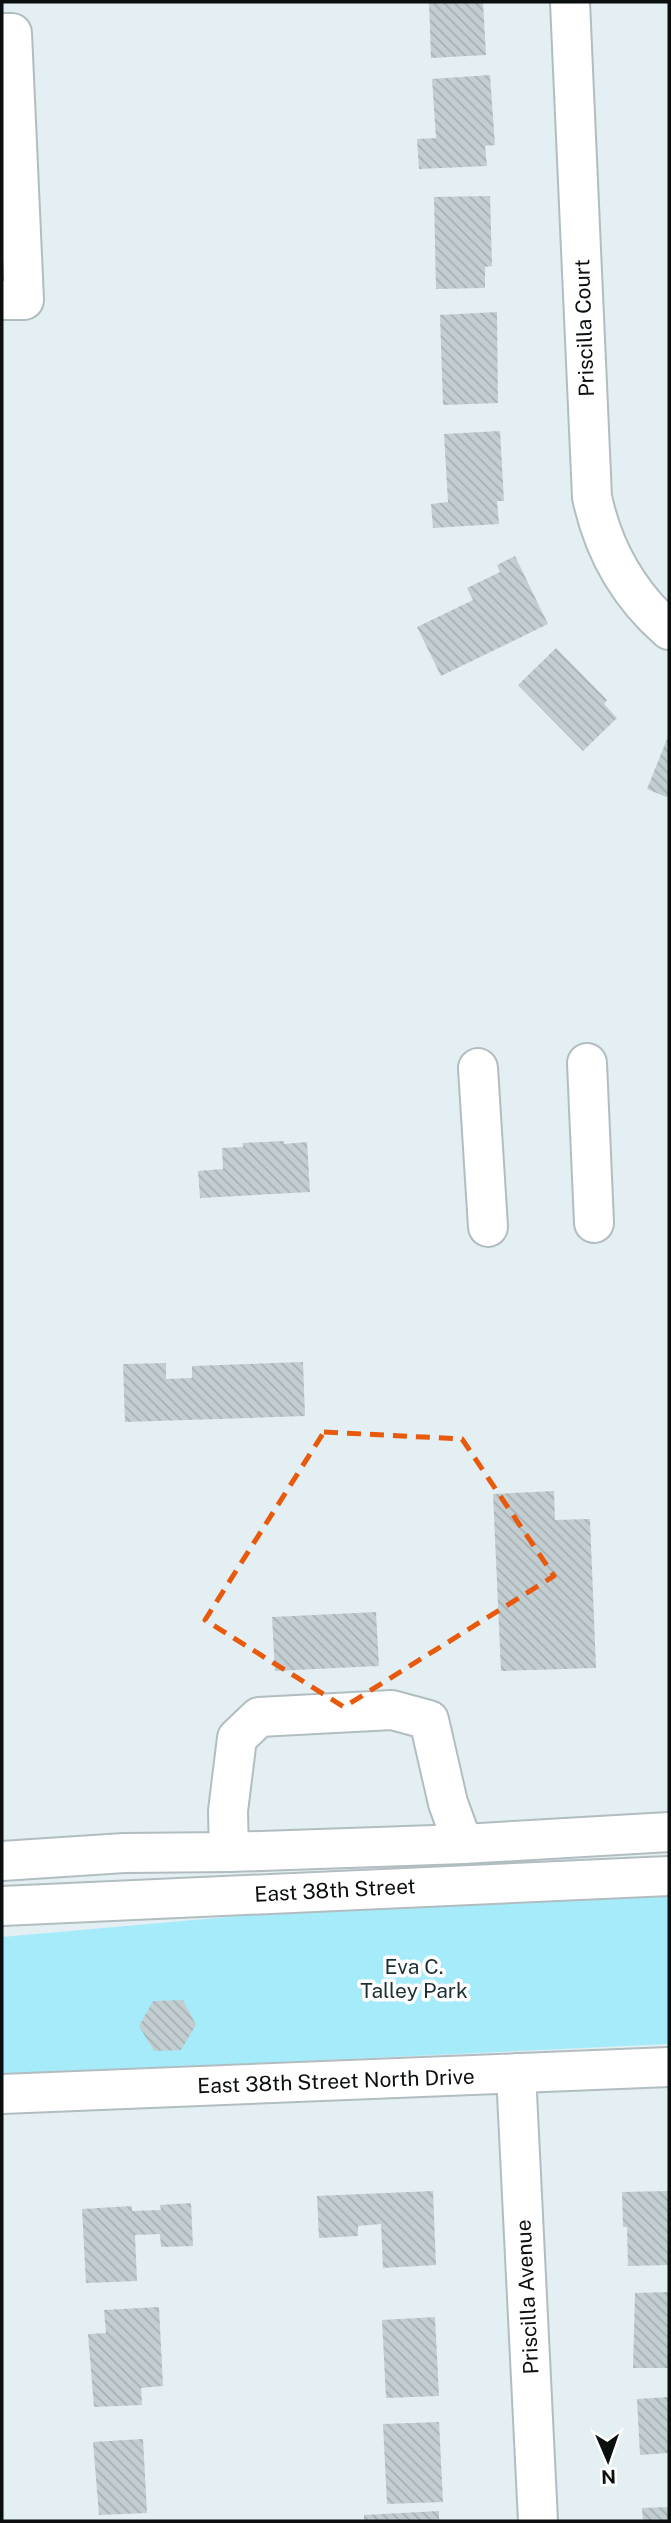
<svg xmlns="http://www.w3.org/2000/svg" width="671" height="2523" font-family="'Public Sans',sans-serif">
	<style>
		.green { fill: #a6ebfa }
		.building { fill: url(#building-back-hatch) }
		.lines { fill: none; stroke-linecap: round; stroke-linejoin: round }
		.minor-casing { stroke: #b1bdc0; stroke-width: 42 }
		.major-casing { stroke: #b1bdc0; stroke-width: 42 }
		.minor { stroke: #fff; stroke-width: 38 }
		.major { stroke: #fff; stroke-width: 38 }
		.marked { fill: none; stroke: #e8590c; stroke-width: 5; stroke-dasharray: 14 9; stroke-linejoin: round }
		.labels { text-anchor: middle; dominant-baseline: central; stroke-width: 7; stroke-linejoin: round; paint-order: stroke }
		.street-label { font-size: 21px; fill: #0b0f10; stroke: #fff }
		.park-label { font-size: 21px; fill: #1b3035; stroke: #fff }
	</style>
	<defs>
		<pattern id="building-back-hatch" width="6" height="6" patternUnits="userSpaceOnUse" patternTransform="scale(1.75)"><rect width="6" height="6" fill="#c2ced1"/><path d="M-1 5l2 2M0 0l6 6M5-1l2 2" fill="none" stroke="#a5b0b2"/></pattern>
	</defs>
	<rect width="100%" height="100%" fill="#e3eff2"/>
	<path class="green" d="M669 1891V2044L2 2075V1937L407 1901Z"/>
	<path class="building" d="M429 2H483L486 55 431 58Z
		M490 75 495 145 485 146 487 166 419 169 417 139 436 138 432 79Z
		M490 196 492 266 485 267V288L436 289 434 197Z
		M497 312 498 403 443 405 440 315Z
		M500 431 504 501H497L499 524 433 528 431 504 448 502 444 434Z
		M515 556 548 624 441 676 417 627 473 600 467 588 500 572 497 565Z
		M556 648 607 700 604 704 617 718 583 751 518 685Z
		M669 734V798L647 789Z
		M284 1141V1144L307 1142 310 1192 200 1198 198 1171 223 1169 222 1148 243 1147V1143Z
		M303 1362 305 1416 125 1422 123 1364 166 1363V1379L192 1378V1366Z
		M554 1491 555 1520 590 1519 596 1668 501 1671 493 1494Z
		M376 1612 379 1666 275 1671 272 1617Z
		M183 2000 196 2025 181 2050 154 2051 139 2026 153 2001Z
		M433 2191 436 2265 383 2268 381 2224 358 2226V2236L319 2238 317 2196Z
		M669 2191V2265L628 2266 627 2227H623L622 2192Z
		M191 2203 193 2246 161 2247 160 2234 135 2235 137 2281 86 2283 82 2209 132 2206V2211L161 2210 160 2205Z
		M669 2292V2368H633L635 2293Z
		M159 2307 163 2386 141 2388 142 2405 94 2407 88 2334 106 2333 104 2310Z
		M435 2317 439 2396 386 2398 382 2320Z
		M669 2397V2453L640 2455 637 2399Z
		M439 2422 443 2502 387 2504 383 2424Z
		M143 2439 147 2513 99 2515 93 2442Z
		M669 2507V2521H643L642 2508Z
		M439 2511V2521H364V2515Z"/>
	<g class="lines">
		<defs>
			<path id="minor" d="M570 2 592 497C603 549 629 595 669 630
				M2 33H12L24 300H2
				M587 1063 594 1223
				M478 1068 488 1227
				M229 1852 228 1811 237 1738 259 1717 392 1710 429 1720 448 1803 463 1844
				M516 2073 538 2521
				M2 2094 669 2067"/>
			<path id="major" d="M2 1861 124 1853 229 1852 463 1844 669 1832
				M2 1906 669 1876"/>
		</defs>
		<use href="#minor" class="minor-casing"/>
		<use href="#major" class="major-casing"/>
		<use href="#minor" class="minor"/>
		<use href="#major" class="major"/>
	</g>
	<path class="marked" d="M324 1432 462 1439 554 1576 344 1707 205 1620Z"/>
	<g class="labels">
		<g class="street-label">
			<text transform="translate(584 328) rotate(-92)">Priscilla Court</text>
			<text transform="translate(335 1890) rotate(-3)">East 38th Street</text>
			<text transform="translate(336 2081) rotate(-2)">East 38th Street North Drive</text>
			<text transform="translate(527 2297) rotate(-93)">Priscilla Avenue</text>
		</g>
		<g class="park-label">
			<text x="414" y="1966">Eva C.<tspan x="414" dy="24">Talley Park</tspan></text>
		</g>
	</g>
	<rect width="671" height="2523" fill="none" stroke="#0b0f10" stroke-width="7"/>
	<g transform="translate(608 2460) rotate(178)" stroke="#ffffff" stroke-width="5" paint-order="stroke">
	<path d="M0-5L12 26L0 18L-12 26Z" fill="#0b0f10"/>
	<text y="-10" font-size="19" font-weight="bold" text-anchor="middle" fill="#0b0f10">N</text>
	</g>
</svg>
